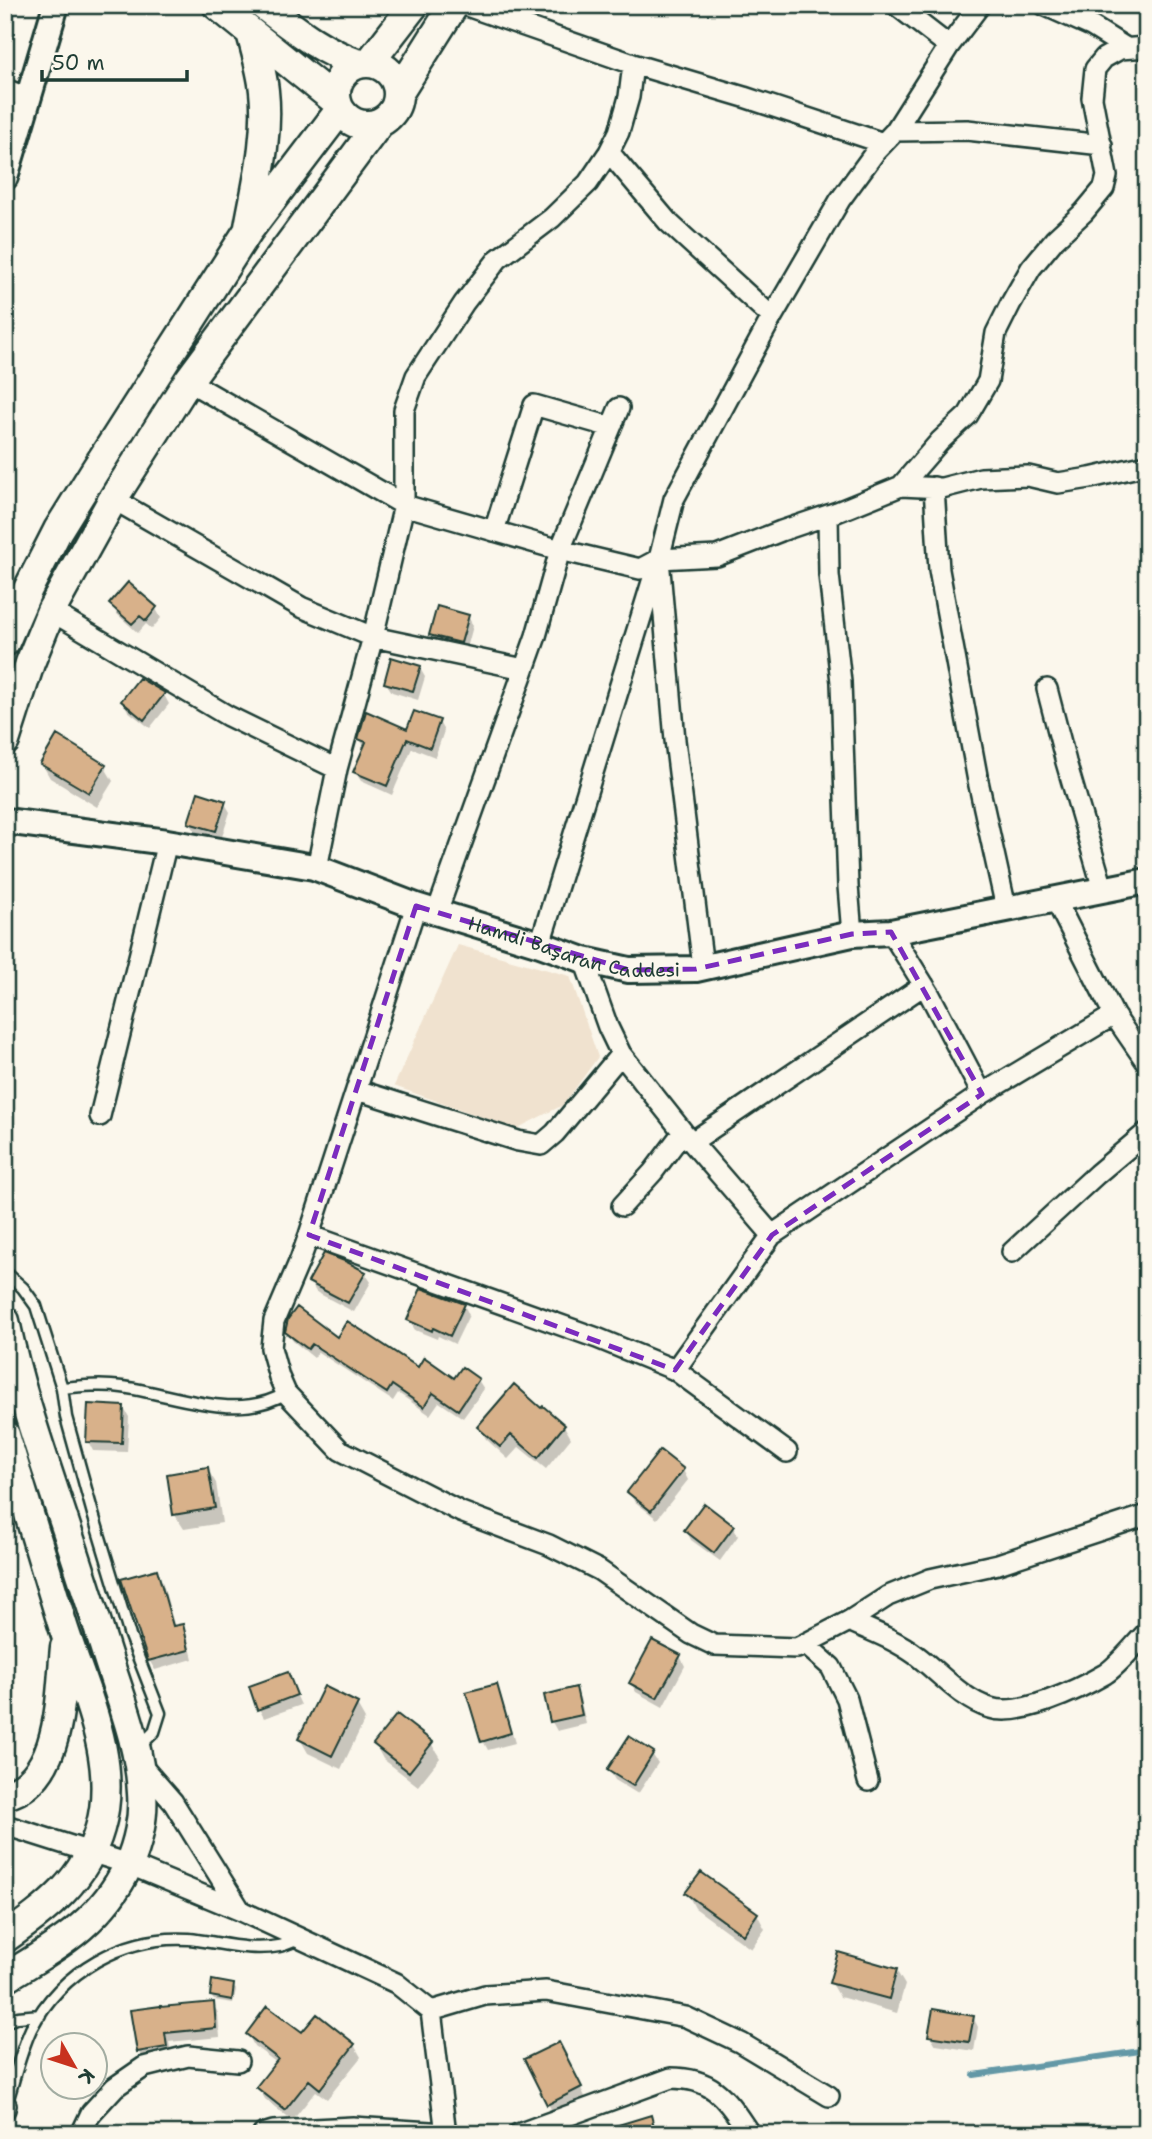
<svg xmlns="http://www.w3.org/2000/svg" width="1152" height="2139" font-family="'Shantell Sans',sans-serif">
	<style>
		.built { fill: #f0e2cf }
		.shadow { fill: #0003 }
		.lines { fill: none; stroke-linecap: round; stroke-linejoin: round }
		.stream { stroke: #6398a6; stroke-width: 6 }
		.building { fill: #d8b18a; stroke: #1f3d34; stroke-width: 2 }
		.service-casing { stroke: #1f3d34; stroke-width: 15 }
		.minor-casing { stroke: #1f3d34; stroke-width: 24 }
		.tertiary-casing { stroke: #1f3d34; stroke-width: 30 }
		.secondary-casing { stroke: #1f3d34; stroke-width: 33 }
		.service { stroke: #fbf7ec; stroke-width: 10 }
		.minor { stroke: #fbf7ec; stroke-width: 19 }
		.tertiary { stroke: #fbf7ec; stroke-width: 24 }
		.secondary { stroke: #fbf7ec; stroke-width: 28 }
		.marked { fill: none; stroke: #7b2cbf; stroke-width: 5; stroke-dasharray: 14 9; stroke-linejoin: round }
		.labels { text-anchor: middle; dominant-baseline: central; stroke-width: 5; stroke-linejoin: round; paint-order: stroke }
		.street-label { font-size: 19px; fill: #1f3d34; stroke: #fbf7ec }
	</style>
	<rect width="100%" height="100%" fill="#fbf7ec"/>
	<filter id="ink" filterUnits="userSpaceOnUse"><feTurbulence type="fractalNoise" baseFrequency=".0143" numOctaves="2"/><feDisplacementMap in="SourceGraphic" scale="14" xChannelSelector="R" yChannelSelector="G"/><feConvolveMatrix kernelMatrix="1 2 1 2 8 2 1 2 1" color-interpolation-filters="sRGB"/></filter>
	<g filter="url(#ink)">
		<path class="built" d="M458 945 570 976 598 1057 563 1105 516 1129 394 1086Z"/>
		<path class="shadow" d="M128 585 156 609 161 618 152 629 146 624 138 633 117 614 111 604Z
			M468 616 473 626 466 652 437 644 431 634Z
			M419 667 425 677 418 700 392 692 386 683Z
			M164 695 169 704 150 728 128 711 123 701Z
			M439 722 444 731 435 757 412 748 392 795 361 781 355 772 365 748 360 739 408 731Z
			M42 764 104 766 113 781 97 807 50 778Z
			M224 802 230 812 221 840 196 832 190 823Z
			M365 1273 371 1282 354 1312 316 1292 310 1282Z
			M464 1305 469 1315 455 1344 438 1336 437 1339 415 1330 409 1320Z
			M287 1331 337 1340 455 1380H478L484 1389 463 1418 439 1402 430 1415 398 1393 393 1401 318 1352 314 1358 293 1341Z
			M123 1407 129 1417 127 1452 93 1451 88 1441Z
			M542 1411 564 1426 571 1438 546 1469 519 1447 508 1459 486 1439 479 1427Z
			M207 1469 216 1483 222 1523 184 1529 175 1515Z
			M683 1470 688 1480 657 1519 634 1501 629 1492Z
			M733 1527 738 1536 720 1561 691 1540 686 1530Z
			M157 1571 162 1581 175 1628 182 1626 187 1635 193 1659 155 1670 149 1660Z
			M680 1656 685 1666 663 1707 636 1692 631 1683Z
			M287 1674 301 1705 264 1718 259 1709Z
			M496 1686 501 1695 515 1743 488 1750 483 1741Z
			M575 1689 580 1698 586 1724 557 1731 552 1722Z
			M357 1705 365 1719 341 1769 308 1753 300 1739Z
			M431 1743 440 1758 418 1786 383 1759 375 1744Z
			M652 1754 658 1763 638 1794 615 1780 609 1770Z
			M687 1893 757 1914 765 1929 751 1949 695 1908Z
			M896 1970 905 1985 897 2013 840 1997 831 1982Z
			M233 1985 236 1990 233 2003 214 2000 211 1996Z
			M213 2004 218 2013 220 2037 169 2042 172 2057 144 2061 138 2051 132 2012Z
			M973 2017 978 2027 974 2051 936 2045 930 2035Z
			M248 2034 302 2035 354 2045 361 2057 327 2099 316 2091 292 2121 265 2099 258 2087 277 2063 254 2046Z
			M567 2059 588 2103 557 2119 548 2104Z"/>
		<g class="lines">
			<path class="stream" d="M974 2075 1147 2050"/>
		</g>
		<path class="building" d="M128 582 157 607 146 621 140 616 132 624 109 604Z
			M437 606 469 615 461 643 429 635Z
			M391 657 421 666 413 691 384 683Z
			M139 678 165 693 144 720 121 701Z
			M366 711 407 729 414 711 440 720 430 748 407 739 387 786 353 772 366 742 358 739Z
			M57 735 106 765 89 793 40 764Z
			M198 792 226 801 216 831 188 823Z
			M324 1253 347 1262 366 1272 348 1303 308 1282Z
			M421 1288 465 1304 450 1336 433 1328 432 1331 407 1320Z
			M297 1307 337 1337 347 1321 418 1367 424 1357 454 1378 462 1367 479 1379 458 1410 433 1393 424 1407 392 1385 387 1393 312 1344 308 1349 285 1332 288 1319Z
			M514 1384 541 1408 543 1406 565 1425 538 1458 511 1435 500 1447 477 1427Z
			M88 1404 124 1406 122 1443 86 1442Z
			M660 1450 684 1469 651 1511 627 1492Z
			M208 1467 215 1508 173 1515 167 1474Z
			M704 1503 734 1526 714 1553 684 1530Z
			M157 1569 173 1626 183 1624 189 1650 148 1661 121 1579Z
			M652 1640 681 1655 657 1698 629 1683Z
			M288 1672 297 1695 257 1710 249 1686Z
			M497 1684 511 1733 481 1742 466 1692Z
			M324 1686 358 1703 332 1756 298 1739Z
			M576 1687 582 1715 550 1722 544 1695Z
			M397 1714 433 1742 409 1772 373 1744Z
			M629 1736 654 1752 633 1786 607 1770Z
			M701 1872 758 1913 743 1935 685 1893Z
			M838 1952 897 1969 889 1999 829 1983Z
			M212 1980 234 1984 232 2000 210 1996Z
			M214 2002 216 2028 165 2033 167 2047 137 2052 130 2010 161 2006V2007Z
			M267 2006 302 2032 317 2014 355 2044 320 2089 309 2080 285 2110 256 2087 278 2059 246 2034Z
			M933 2009 974 2016 969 2042 928 2036Z
			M559 2042 582 2087 547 2105 524 2059Z
			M651 2115 656 2134H602V2130Z"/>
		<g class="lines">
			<defs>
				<path id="service" d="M5 1272 23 1288 36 1306 62 1388 66 1417 93 1514 130 1636 160 1713 154 1732 139 1747
					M62 1388C82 1386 102 1384 122 1387 175 1394 237 1423 286 1393
					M5 2022 18 2017 40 2015
					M6 2105C14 2080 20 2053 31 2029 61 1971 124 1935 189 1939 218 1942 250 1952 279 1946 286 1945 293 1941 299 1939"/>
				<path id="minor" d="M464 5 633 64 744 97 883 143
					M896 5 949 46
					M1044 5 1091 26 1126 48
					M5 89 28 98
					M895 131 967 130 1102 145
					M609 152 668 222 772 317
					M188 381 404 505 560 550 640 569 659 559 717 556 781 531 837 512 901 486 940 441 968 415 988 381 996 333 1011 303 1031 268 1055 239 1084 212 1104 188 1107 176 1092 98 1095 69 1104 58 1120 49 1147 47
					M901 486 942 488 981 478 1028 476 1058 483 1090 478 1147 465
					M934 487 939 570 978 781 1006 908
					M113 499 301 607 373 637 524 669
					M828 515 829 575 841 682 848 886 852 934
					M494 531 534 405 611 427
					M660 570 675 740 703 967
					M51 611 228 716 337 769
					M1047 689 1066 762 1103 889
					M317 868 337 769 373 637 404 505V410L416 376 464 303 498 259 552 218 588 183 609 152 619 132 629 97 633 64
					M1055 899 1114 1015 1147 1063
					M416 906 309 1235 300 1260 274 1321 271 1348 279 1377 286 1393 340 1450 461 1512 549 1545 599 1570 691 1634 714 1645 797 1648 849 1621 888 1596 930 1579 998 1564 1147 1515
					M437 912 536 636 560 550 619 408
					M540 944 659 559 674 499 772 317 840 200 876 151 895 131 949 46 980 5
					M584 960 608 1027 621 1054 683 1132 772 1235 982 1094 930 995 891 932
					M357 1090 518 1141 541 1145 555 1133 621 1054
					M982 1094 1114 1015
					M100 1116 167 842
					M692 1142 924 985
					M622 1206 653 1172 683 1132
					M309 1235 597 1338 675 1370 787 1452
					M1012 1252 1097 1174 1147 1132
					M675 1370 772 1235
					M5 1402H24
					M849 1621C872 1631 896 1640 916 1655 939 1672 961 1699 990 1708 1020 1718 1079 1689 1105 1674 1119 1665 1135 1644 1147 1632
					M805 1644 831 1667 847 1699 868 1781
					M139 1763 173 1802 241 1911
					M5 1825 128 1864 241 1911 396 1983 431 2011 446 2134
					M431 2011 485 1995 546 1991 686 2017 741 2043 829 2096
					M5 2109 6 2105
					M81 2134 91 2113 115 2087 144 2067 188 2056 238 2061
					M263 2134 273 2131 353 2127 446 2133
					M518 2134 671 2078C716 2078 727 2101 750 2134"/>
				<g id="tertiary">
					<path d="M5 177 56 5"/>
					<path id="s1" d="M5 821 167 842 314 867 416 906 540 944 584 960 629 970 696 969 852 934 891 932 1147 881"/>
				</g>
				<path id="secondary" d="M217 5 336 101
					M263 5C295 29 321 51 359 64
					M336 94a31 31 0 1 1 62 0a31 31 0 1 1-62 0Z
					M369 63 414 5
					M398 94 454 5
					M249 227C257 183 269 136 264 91 262 71 256 52 251 33
					M5 642 28 589 58 530 94 472 248 231 340 110
					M5 741 30 663 51 611 113 499 188 381 380 122
					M5 1321C17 1380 36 1437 55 1494 73 1548 90 1601 107 1655 121 1700 140 1746 142 1793 144 1817 138 1844 128 1866 102 1922 55 1947 5 1978
					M5 1435C24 1498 43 1561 62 1623 82 1688 120 1759 100 1828 85 1881 47 1908 5 1938
					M5 1795C63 1780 60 1694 65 1647"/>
			</defs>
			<use href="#service" class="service-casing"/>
			<use href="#minor" class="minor-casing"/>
			<use href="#tertiary" class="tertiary-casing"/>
			<use href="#secondary" class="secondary-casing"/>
			<use href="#service" class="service"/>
			<use href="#minor" class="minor"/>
			<use href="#tertiary" class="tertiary"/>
			<use href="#secondary" class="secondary"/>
		</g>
	</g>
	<path class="marked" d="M416 906 629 970 696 969 852 934 891 932 982 1094 772 1235 675 1370 309 1235Z"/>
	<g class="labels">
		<g class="street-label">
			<text stroke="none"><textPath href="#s1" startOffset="586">Hamdi Başaran Caddesi</textPath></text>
		</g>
	</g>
	<rect width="1152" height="2139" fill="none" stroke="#fbf7ec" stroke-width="28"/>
	<rect x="14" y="14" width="1124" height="2111" fill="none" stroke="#1f3d34" stroke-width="2.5" filter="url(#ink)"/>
	<g transform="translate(74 2066) rotate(129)"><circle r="33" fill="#fbf7ec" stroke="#a3ada2" stroke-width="2"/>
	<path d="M0-5L12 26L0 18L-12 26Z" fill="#c8321e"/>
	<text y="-10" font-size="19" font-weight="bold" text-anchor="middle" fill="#1f3d34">K</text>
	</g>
	<path d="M42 70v10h145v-10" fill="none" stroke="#1f3d34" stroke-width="3.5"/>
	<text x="52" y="70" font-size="21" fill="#1f3d34" stroke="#fbf7ec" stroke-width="5" paint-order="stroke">50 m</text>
</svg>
